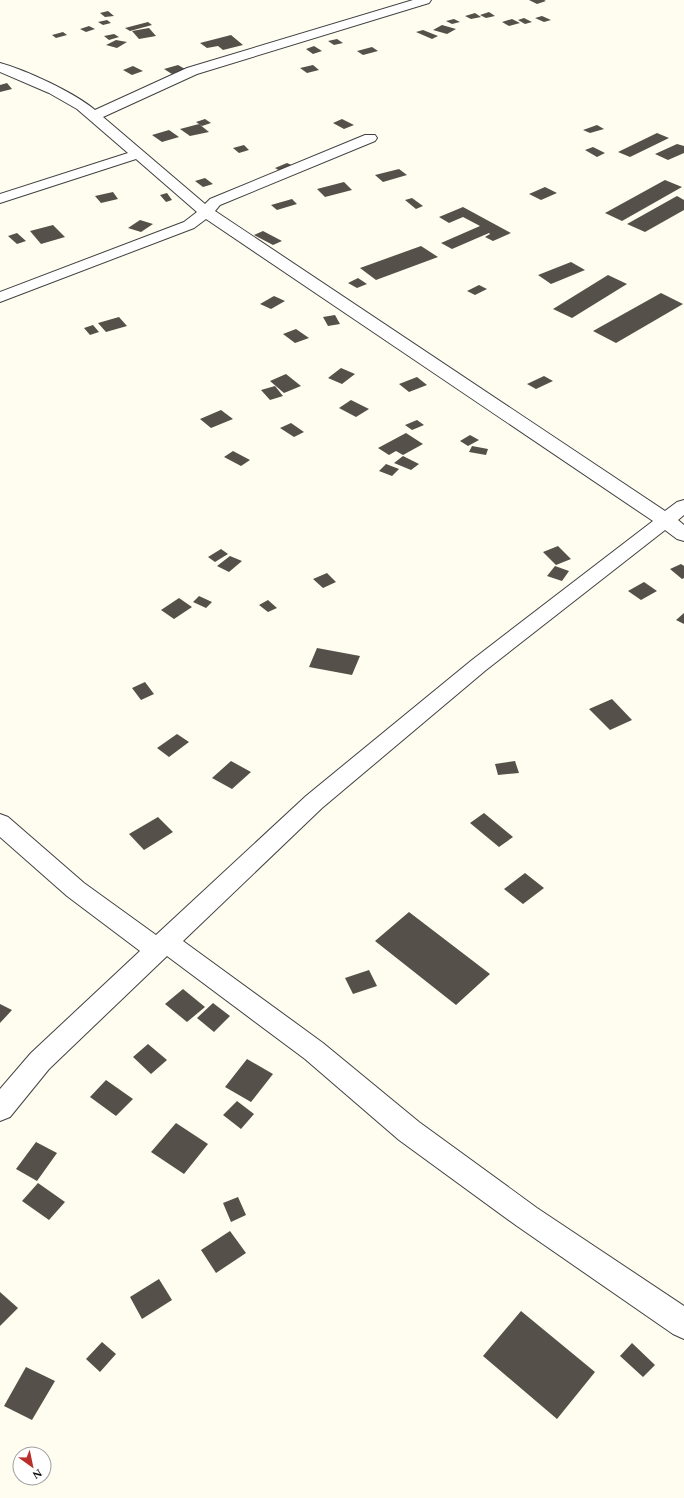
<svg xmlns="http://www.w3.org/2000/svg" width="684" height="1498" font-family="Spectral,serif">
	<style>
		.building { fill: #56504a }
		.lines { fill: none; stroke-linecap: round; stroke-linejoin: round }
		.street-casing { stroke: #414141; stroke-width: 2 }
		.street { fill: #fff; fill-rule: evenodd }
	</style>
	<rect width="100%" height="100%" fill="#fffdef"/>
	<path class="building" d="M529 0H544L546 1 537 4Z
		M108 11 114 16 105 17 100 13Z
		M489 12 495 16 486 18 480 15Z
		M475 13 481 17 471 19 465 16Z
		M542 16 551 20 544 22 535 18Z
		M524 18 532 22 525 24 518 20Z
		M454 19 460 22 452 24 446 21Z
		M512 19 520 23 509 26 502 22Z
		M107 20 111 23 103 25 98 22Z
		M148 22 152 25 130 31 125 28Z
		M442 25 456 29 447 34 433 30Z
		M89 26 95 29 86 32 80 29Z
		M149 28 156 36 139 39 132 31Z
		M423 30 438 36 432 39 416 32Z
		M63 32 67 35 56 38 52 35Z
		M114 34 119 37 109 40 104 36Z
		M231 35 243 45 223 50 218 46 207 48 200 43Z
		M337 39 343 43 334 45 328 41Z
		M116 40 127 42 117 48 106 45Z
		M314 46 322 51 313 54 306 49Z
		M372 47 378 51 363 55 357 51Z
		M178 65 185 69 172 74 164 69Z
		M313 65 319 70 307 73 300 68Z
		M133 66 143 71 132 75 123 70Z
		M7 83 12 89 0 92V85Z
		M205 119 211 123 202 126 196 122Z
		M342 119 354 125 344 129 333 123Z
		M199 124 209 132 190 136 180 129Z
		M597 125 604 129 590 133 583 130Z
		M169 130 179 137 162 142 152 135Z
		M657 133 669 138 630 157 618 152Z
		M677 144 684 146V153L668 160 655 154Z
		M244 145 249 150 239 153 233 148Z
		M593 147 605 153 597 157 585 150Z
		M287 163 294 166 282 172 275 168Z
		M399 169 407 175 383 182 375 175Z
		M205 178 213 184 203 187 195 181Z
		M665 180 682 187 622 221 605 213Z
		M344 182 352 190 325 197 317 189Z
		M545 187 557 193 541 200 529 194Z
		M113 192 118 199 101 203 95 196Z
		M167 193 172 200 166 202 160 195Z
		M677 196 684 200V210L645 232 627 224Z
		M412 198 423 206 416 209 405 200Z
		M292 199 297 204 277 210 271 205Z
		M463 207 511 233 493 241 485 237 490 234 489 233 452 249 441 243 480 226 463 217 449 223 439 217Z
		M140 220 153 224 141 232 128 228Z
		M53 225 65 237 41 244 30 231Z
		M263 231 282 241 273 245 254 235Z
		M17 233 26 241 17 244 8 236Z
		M421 246 438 257 376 280 360 268Z
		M571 262 585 270 551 284 538 275Z
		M608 275 627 284 572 318 553 309Z
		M358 278 367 284 357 288 348 283Z
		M479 285 487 289 475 295 467 291Z
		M661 293 683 304 616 343 593 331Z
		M274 296 285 301 271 309 260 304Z
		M335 315 340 324 328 326 323 317Z
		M119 317 127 326 106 332 98 323Z
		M93 325 99 332 90 335 84 328Z
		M296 329 309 338 295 343 283 334Z
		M341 368 355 374 342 384 328 378Z
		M286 374 301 386 284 393 270 381Z
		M544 376 553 381 536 389 527 384Z
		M417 377 427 385 409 392 399 384Z
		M275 386 283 396 270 400 261 390Z
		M351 400 369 409 356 417 339 408Z
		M221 410 233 419 211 428 200 419Z
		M417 420 424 425 412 430 405 425Z
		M291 423 304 432 294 437 280 428Z
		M406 433 423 444 403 455 396 451 389 455 378 448Z
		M470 435 479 440 468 446 460 441Z
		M472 446 488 449 486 455 469 452Z
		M233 451 250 460 241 466 224 457Z
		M403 456 419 464 411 470 394 463Z
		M386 464 399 469 392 476 379 471Z
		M558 546 571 559 556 565 543 552Z
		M221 549 228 554 215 562 208 557Z
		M230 556 242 561 229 572 217 566Z
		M681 564 684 566V578L682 579 670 569Z
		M555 566 569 571 562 581 547 576Z
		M327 573 336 582 323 588 313 579Z
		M644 582 657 591 641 600 628 591Z
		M199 596 212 602 206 608 193 602Z
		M179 598 192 607 174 619 161 610Z
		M268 600 277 608 268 612 259 605Z
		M684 613V624L676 620Z
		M317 648 360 656 352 675 309 667Z
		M145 682 154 694 141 700 132 688Z
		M612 699 632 720 610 730 589 709Z
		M177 734 189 742 169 757 157 748Z
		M231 761 251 772 232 789 212 778Z
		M515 761 519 773 498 775 495 764Z
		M484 813 513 837 499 847 470 823Z
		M158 817 173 832 144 850 129 834Z
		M525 873 544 888 523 904 504 889Z
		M409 912 490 974 456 1005 375 941Z
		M369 970 377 986 353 994 345 978Z
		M183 989 205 1007 187 1022 165 1004Z
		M213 1003 230 1016 214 1032 197 1018Z
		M0 1004 12 1010 0 1023Z
		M148 1044 167 1060 151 1074 133 1057Z
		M247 1059 273 1074 251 1102 225 1087Z
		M106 1080 133 1099 116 1116 90 1097Z
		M237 1101 254 1114 241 1129 223 1115Z
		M176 1123 208 1144 184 1174 151 1152Z
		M36 1142 57 1153 37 1181 16 1169Z
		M38 1183 65 1202 49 1220 22 1201Z
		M238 1197 246 1215 231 1222 223 1203Z
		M230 1231 246 1253 216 1273 201 1250Z
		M159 1279 172 1300 142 1319 130 1297Z
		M0 1292 18 1308 0 1326Z
		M521 1311 595 1372 557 1419 483 1356Z
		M102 1342 116 1354 100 1372 86 1359Z
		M632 1343 655 1365 643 1377 620 1356Z
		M26 1367 55 1381 32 1420 4 1406Z"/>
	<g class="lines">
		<defs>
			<path id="street" d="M413 0H431L429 3 197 74 103 117 205 204 210 199 365 135H375L377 138 375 141 220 205 215 211 665 511 677 502 684 500V515L678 520 684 525V541L677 539 665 530 486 670 322 808 183 941 323 1043 419 1122 537 1208 684 1306V1339L673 1334 517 1226 399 1140 305 1059 167 956 49 1069 10 1117 0 1121V1089L31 1053 140 951 67 896 0 837V814L8 817 84 883 156 935 306 796 472 660 653 521 206 219 194 228 0 302V292L184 222 197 212 136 159 0 203V194L128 153 77 109 49 93 0 72V63C26 70 75 93 95 110L187 68Z"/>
		</defs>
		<use href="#street" class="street-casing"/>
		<use href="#street" class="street"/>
	</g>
	<g transform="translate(32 1466) rotate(147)"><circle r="19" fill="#ffffff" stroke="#9f9f9f"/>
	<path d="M0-3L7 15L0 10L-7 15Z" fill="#ba2f29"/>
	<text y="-6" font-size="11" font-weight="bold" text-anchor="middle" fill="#0e0e0e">N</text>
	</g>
</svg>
